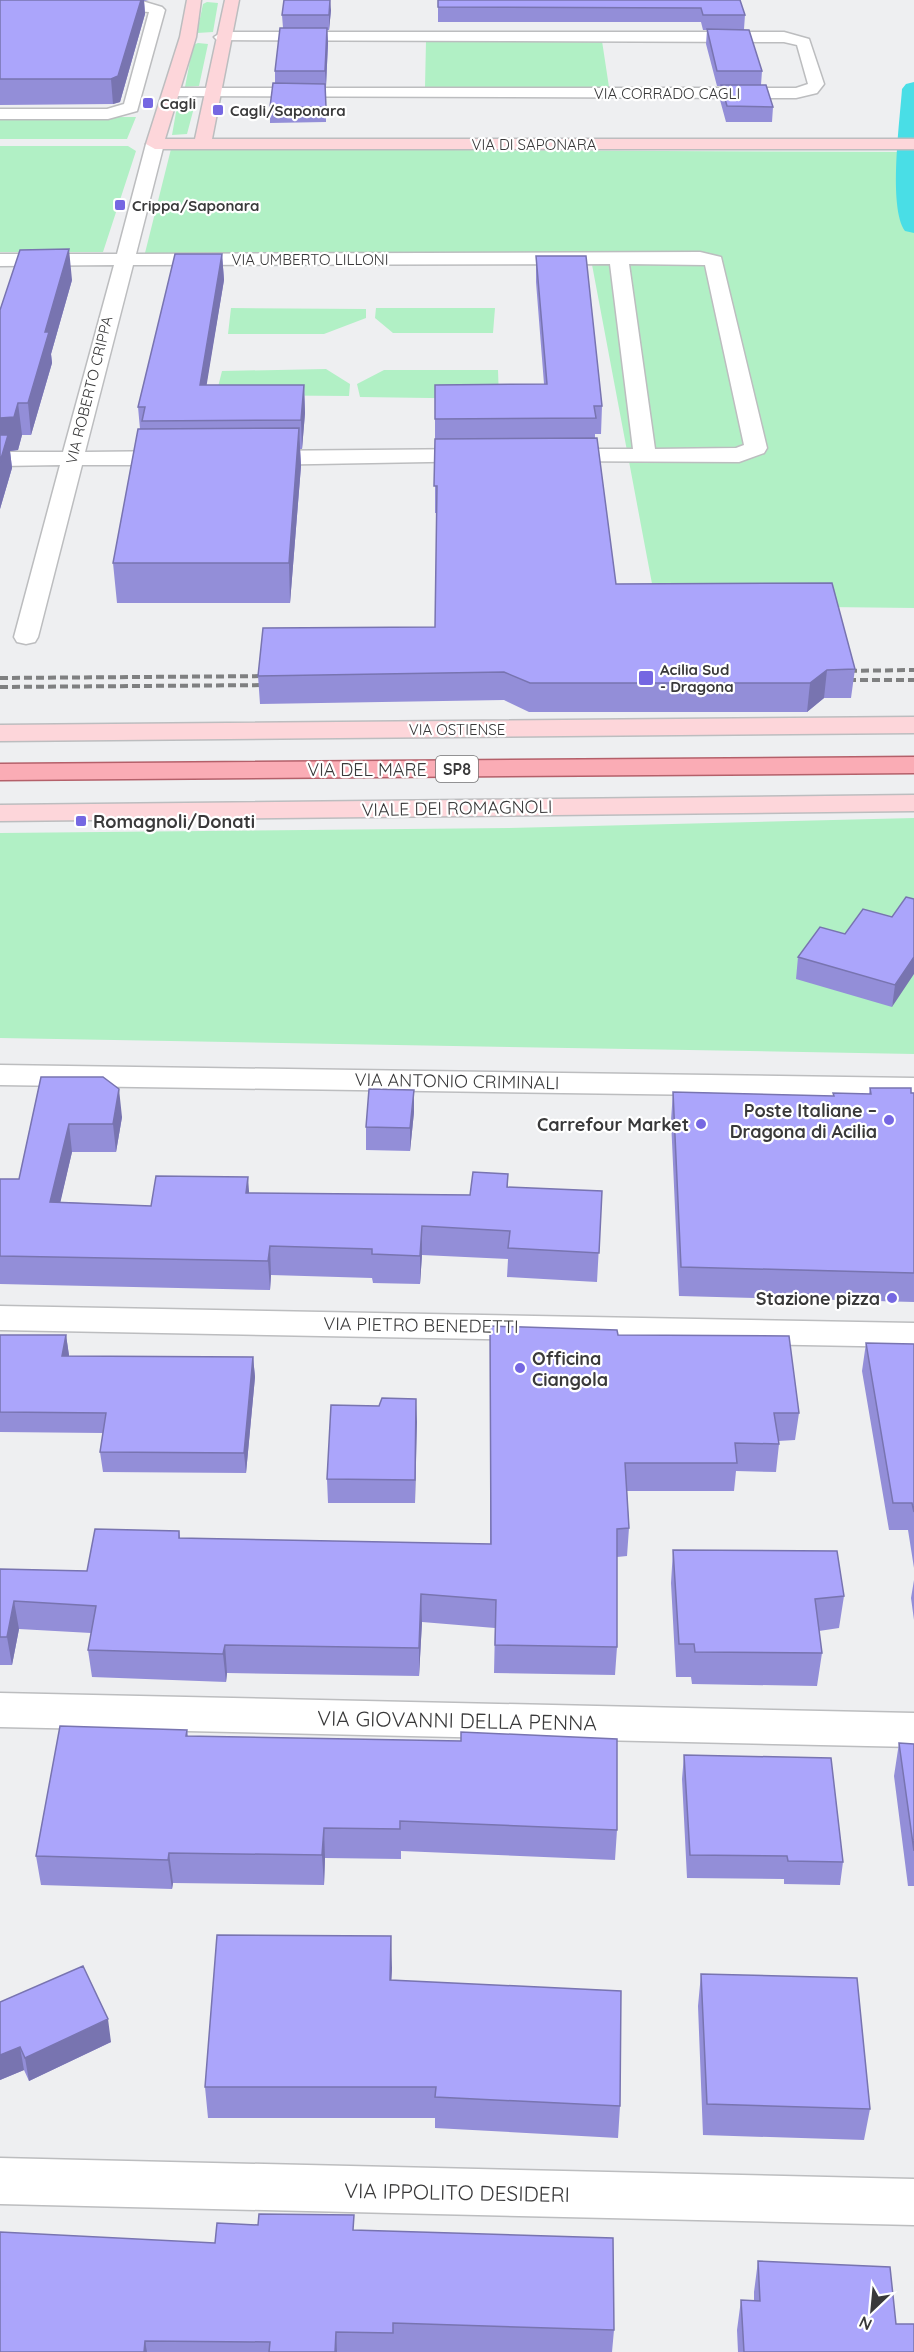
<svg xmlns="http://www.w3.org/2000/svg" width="914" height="2352" font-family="Quicksand,sans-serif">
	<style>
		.green { fill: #b1f0c5 }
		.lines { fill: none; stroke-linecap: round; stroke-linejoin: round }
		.canal { fill: #49dee6; fill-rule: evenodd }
		.street-casing { stroke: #bcbdbf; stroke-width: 3 }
		.secondary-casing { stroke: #bcbdbf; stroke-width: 3 }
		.primary-casing { stroke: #b4606a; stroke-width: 3 }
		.street { fill: #fff; fill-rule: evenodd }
		.secondary { fill: #fdd6da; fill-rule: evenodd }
		.primary { fill: #faacb5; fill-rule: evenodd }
		.rail { stroke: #7f8081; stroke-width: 4; stroke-dasharray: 8 4; stroke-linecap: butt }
		.wall { fill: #938ed8 }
		.shaded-wall { fill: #7874b0 }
		.building { fill: #aba5fb; stroke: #7874b0; stroke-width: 1.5 }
		.poi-dot { fill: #7567e2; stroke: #fff; stroke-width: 2 }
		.labels { text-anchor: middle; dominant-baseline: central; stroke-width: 4.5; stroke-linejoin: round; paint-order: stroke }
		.far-street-label { font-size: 15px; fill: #39393a; stroke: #fff }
		.far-poi-label { font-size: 15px; font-weight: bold; fill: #39393a; stroke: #fff; text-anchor: start }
		.shield { fill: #fff; stroke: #747475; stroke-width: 1.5 }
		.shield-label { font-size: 16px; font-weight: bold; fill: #39393a }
		.street-label { font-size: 18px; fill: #39393a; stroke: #fff }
		.poi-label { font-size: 18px; font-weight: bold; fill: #39393a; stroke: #fff; text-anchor: end }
		.near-street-label { font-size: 21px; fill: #39393a; stroke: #fff }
	</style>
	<rect width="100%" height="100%" fill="#eeeff1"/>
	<path class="green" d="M207 2 218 3 213 32 197 33 203 4Z
		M426 41H602L609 87H425Z
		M198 43 208 44 199 86 185 87 193 45Z
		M191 98 196 100 187 134 172 135 178 101Z
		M0 117H136L127 139H0Z
		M0 146H128L136 151 103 252H0Z
		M171 149 914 152V608L656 605 590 254 145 253Z
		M231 308 366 309V318L324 334H228Z
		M376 308H495L493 333H393L375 318Z
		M326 369 350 384 349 396 216 395 222 371Z
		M384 370H498L499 399 360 397 357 384Z
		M914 818V1054L0 1038V833L509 828Z"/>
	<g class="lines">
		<path class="canal" d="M914 82V233L905 231C888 207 900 120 902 89L906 84Z"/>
		<defs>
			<path id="street" d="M100 1H142L162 7 165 10 137 111 108 119H0V109H107L124 104 149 12 95 8 93 5 95 2Z
				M222 32H784L809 39 824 84 817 93 796 98 166 96 164 93 172 88H796L808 84 797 45 784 42 217 40 214 37Z
				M155 139 164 144 136 254 700 252 721 257 767 448 764 453 739 462 546 461 543 456 546 451 554 449H633L610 264 133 265 85 452 178 451 186 453 189 458 186 463 178 465H82L38 637 35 642 26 644 17 642 14 637 60 465 0 466V452H63L114 265 0 266V254H117L146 144ZM629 264 705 265 744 445 736 448 655 449Z
				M478 449 486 451 489 456 486 461 257 465 249 463 246 458 249 453 257 451Z
				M0 1065 914 1078V1098L0 1085Z
				M0 1306 914 1323V1347L0 1330Z
				M0 1693 914 1713V1747L0 1727Z
				M0 2158 914 2179V2225L0 2204Z"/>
			<path id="secondary" d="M187 0H201L196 37 165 139H195L225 0H239L212 139H914V149H155L146 144 180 37Z
				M914 717V733L0 741V725Z
				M914 795V811L0 821V805Z"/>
			<path id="primary" d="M914 757V773L0 780V764Z"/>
		</defs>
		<use href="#street" class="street-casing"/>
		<use href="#secondary" class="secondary-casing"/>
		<use href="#primary" class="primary-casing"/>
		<use href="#street" class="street"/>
		<use href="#secondary" class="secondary"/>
		<use href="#primary" class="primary"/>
		<path class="rail" d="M837 671 914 670
			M0 678 276 676
			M836 680H914
			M0 687 275 685"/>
	</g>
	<path class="wall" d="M0 0H149L144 1 145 14 120 102 113 104 0 105Z
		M438 0H740L745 15 744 29 762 71 761 85 773 107 772 122H726L720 100 721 86H717L706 44 707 30H703L701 22H438Z
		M331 10 329 30H327L328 43 326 86V122L270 123V107L275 83V71L283 28 282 15Z
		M222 254 224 280 206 385H304L305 413 302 449H300L301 466 290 603H117L113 563 140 429 138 407Z
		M536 256 602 406 601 434H595V439L616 584 855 669 851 698H824L807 712H529L504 700 260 704 258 676 435 627 437 513H435V385L544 384 536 282Z
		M72 280 51 354 52 363 31 435H22L18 450 10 451 12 468 0 509V310Z
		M914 899 892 1007 796 979 798 957 845 934 892 917Z
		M41 1077 122 1117 116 1152H72L60 1202 151 1206 249 1193 470 1195 508 1174V1187L602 1191 597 1282 507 1277 508 1259 422 1255 420 1284 373 1283 372 1278 271 1275 270 1290 0 1284V1179H19Z
		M870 1088 914 1093V1302L679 1296 671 1120 673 1092 833 1096V1093L869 1094Z
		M414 1112 410 1151 366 1150V1127Z
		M490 1326 618 1335 799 1413 795 1440 778 1441 779 1444 776 1472 736 1471 734 1491H627L629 1528 627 1556 617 1557V1647L615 1675 494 1673 495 1628 422 1622 419 1676 227 1673 226 1682 92 1677 88 1650 91 1633 19 1629 12 1665H0V1569L87 1571 179 1531 180 1538 490 1544Z
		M0 1335H66L69 1356 253 1357 255 1377 246 1473 103 1472 100 1452 103 1433 0 1432Z
		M866 1343 914 1344V1568L908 1530H889L862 1371Z
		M416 1399 415 1503H328L327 1479 379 1406Z
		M673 1550 844 1596 839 1628 819 1631 822 1653 817 1686 692 1684 691 1677H676L671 1583Z
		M914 1580V1620L911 1598Z
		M187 1730 188 1736 617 1830 615 1860 401 1851V1859L325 1858 324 1885 173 1883 172 1889 41 1885 36 1856Z
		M899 1743 914 1744V1886H908L894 1776Z
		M684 1755 843 1862 840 1885 784 1884V1879L687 1878 682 1779Z
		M392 1968 391 1980 620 2106 618 2138 435 2128V2118H208L205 2087Z
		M701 1974 870 2109 864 2140 703 2135 698 2006Z
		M0 2002 111 2042 29 2081 24 2070 0 2080Z
		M355 2230 614 2330 612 2352H0L215 2243Z
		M758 2261 896 2324 914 2352H738L737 2330 741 2300H754V2292Z"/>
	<path class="shaded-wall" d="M141 0H144L145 14 120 102 113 104 111 79Z
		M330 0 331 10 329 30V15Z
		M327 28 328 43 326 86 325 71Z
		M69 249 72 280 51 354 52 363 31 435 28 403 45 332Z
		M222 254 224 280 202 413 200 385Z
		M304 385 305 413 302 449 301 420Z
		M18 403 22 435 18 450 10 451 12 468 0 509V418Z
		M299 428 301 466 290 603 289 563Z
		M827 670 824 698 807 712 810 683Z
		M914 957V974L892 1007 895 985Z
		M119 1089 122 1117 116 1152 113 1124Z
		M414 1090V1112L410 1151V1128Z
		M69 1124 72 1152 54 1230 50 1202Z
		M248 1177 250 1205 246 1193Z
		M422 1226V1255L420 1284V1256Z
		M270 1246 271 1275 270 1290 268 1261Z
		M66 1335 69 1355 65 1376 62 1356Z
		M253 1357 255 1377 246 1473 244 1453Z
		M416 1399 417 1422 415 1503V1480Z
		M421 1594 422 1622 419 1676V1648Z
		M14 1601 19 1629 12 1665 7 1637Z
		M225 1645 227 1673 226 1682 223 1654Z
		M324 1828 325 1858 324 1885 322 1855Z
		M169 1853 173 1883 172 1889 168 1860Z
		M391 1936 392 1968 390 2012V1980Z
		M108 2019 111 2042 29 2081 25 2058Z
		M20 2047 24 2070 0 2080V2055Z
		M336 2332 337 2352H335Z
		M145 2341 147 2352H144Z"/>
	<path class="building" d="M0 0H141L118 76 111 79H0Z
		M284 0H330L329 15H282Z
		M438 0H740L745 15H703L701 8 438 7Z
		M280 28H327L325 71H275Z
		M707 29 749 30 762 71H717Z
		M273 83 325 84 326 107H270Z
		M721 85H766L773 107 727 106Z
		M69 249 45 332H49L28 403H18L14 417 0 418V310L20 250Z
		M175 254H222L200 385H304L301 420 142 421 145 407H138Z
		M536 256H586L602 406H594L596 418 435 419V385L547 384Z
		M299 428 289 563H113L138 429Z
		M0 435H8L0 462Z
		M597 438 616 584 832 583 855 669 827 670 810 683H530L504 672 258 676 263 628 435 627 437 486H434L435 439Z
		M906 897 914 899V957L895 985 798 957 820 927 845 934 863 909 892 917Z
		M41 1077H103L119 1089 113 1124H69L50 1202 151 1206 156 1176 248 1177 246 1193 470 1195 473 1172 508 1174 507 1187 602 1191 599 1253 508 1248 510 1231 422 1226 420 1256 372 1254V1249L270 1246 268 1261 0 1256V1179H19Z
		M870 1088H911V1093H914V1273L681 1267 673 1092 834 1096 833 1093 871 1094Z
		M369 1089 414 1090 410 1128 366 1127Z
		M490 1326 617 1330 618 1335 789 1336 799 1413H774L779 1444 735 1443 737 1463H625L629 1528 617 1529V1647L495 1645 496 1600 421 1594 419 1648 225 1645 223 1654 88 1650 96 1606 14 1601 7 1637H0V1569L87 1571 95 1529 179 1531V1538L491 1544Z
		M0 1335H66L62 1356 253 1357 244 1453 100 1452 106 1413 0 1412Z
		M866 1343 914 1344V1512L912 1503H893Z
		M382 1398 416 1399 415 1480 327 1479 331 1405 379 1406Z
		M673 1550 837 1551 844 1596 815 1599 822 1653 695 1652 694 1644H679Z
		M60 1726 187 1730 186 1736 461 1741V1732L617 1739V1830L400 1821V1829L324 1828 322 1855 169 1853 168 1860 36 1856Z
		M899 1743 914 1744V1851Z
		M684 1755 831 1758 843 1862 788 1861 787 1856 690 1855Z
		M217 1935 391 1936 390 1980 621 1991 620 2106 435 2097 436 2087H205Z
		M83 1966 108 2019 25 2058 20 2047 0 2055V2002Z
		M701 1974 857 1978 870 2109 707 2104Z
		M259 2214 354 2215 353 2230 613 2238 614 2330 393 2323V2333L336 2332 335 2352H269L270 2342 145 2341 144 2352H0V2232L215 2243 217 2223 258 2225Z
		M758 2261 890 2267 896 2324H914V2352H744L741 2300 760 2301Z"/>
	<g class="poi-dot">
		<rect x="142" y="97" width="12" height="12" rx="3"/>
		<rect x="212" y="104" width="12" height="12" rx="3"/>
		<rect x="114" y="199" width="12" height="12" rx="3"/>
		<rect x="638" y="670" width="16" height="16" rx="3"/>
		<rect x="75" y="815" width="12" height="12" rx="3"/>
		<circle cx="889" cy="1120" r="6"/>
		<circle cx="701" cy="1124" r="6"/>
		<circle cx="892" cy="1298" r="6"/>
		<circle cx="520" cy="1368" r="6"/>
	</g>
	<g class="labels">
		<g class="far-street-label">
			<text x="667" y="93">VIA CORRADO CAGLI</text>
			<text x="534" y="144">VIA DI SAPONARA</text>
			<text x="310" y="259">VIA UMBERTO LILLONI</text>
			<text transform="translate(89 390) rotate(-76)">VIA ROBERTO CRIPPA</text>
			<text x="457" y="729">VIA OSTIENSE</text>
		</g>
		<g class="far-poi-label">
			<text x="160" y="103">Cagli</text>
			<text x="230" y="110">Cagli/Saponara</text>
			<text x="132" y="205">Crippa/Saponara</text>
			<text x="660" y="669">Acilia Sud<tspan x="660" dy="17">- Dragona</tspan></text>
		</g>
		<rect class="shield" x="436" y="756" width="42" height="26" rx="4.5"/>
		<g class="shield-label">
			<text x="457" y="769">SP8</text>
		</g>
		<g class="street-label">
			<text x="367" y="769">VIA DEL MARE</text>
			<text transform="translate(457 808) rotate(-1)">VIALE DEI ROMAGNOLI</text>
			<text transform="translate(457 1081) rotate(1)">VIA ANTONIO CRIMINALI</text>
			<text transform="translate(421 1325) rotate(1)">VIA PIETRO BENEDETTI</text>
		</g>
		<g class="poi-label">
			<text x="93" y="821" text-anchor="start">Romagnoli/Donati</text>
			<text x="877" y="1110">Poste Italiane –<tspan x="877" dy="21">Dragona di Acilia</tspan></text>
			<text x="689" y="1124">Carrefour Market</text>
			<text x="880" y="1298">Stazione pizza</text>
			<text x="532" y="1358" text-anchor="start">Officina<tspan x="532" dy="21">Ciangola</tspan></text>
		</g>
		<g class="near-street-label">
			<text transform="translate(457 1720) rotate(1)">VIA GIOVANNI DELLA PENNA</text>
			<text transform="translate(457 2192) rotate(1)">VIA IPPOLITO DESIDERI</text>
		</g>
	</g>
	<g transform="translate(872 2310) rotate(206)" stroke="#ffffff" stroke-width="4.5" paint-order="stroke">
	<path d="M0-4.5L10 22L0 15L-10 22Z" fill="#39393a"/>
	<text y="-9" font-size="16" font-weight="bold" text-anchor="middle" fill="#39393a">N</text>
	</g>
</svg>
